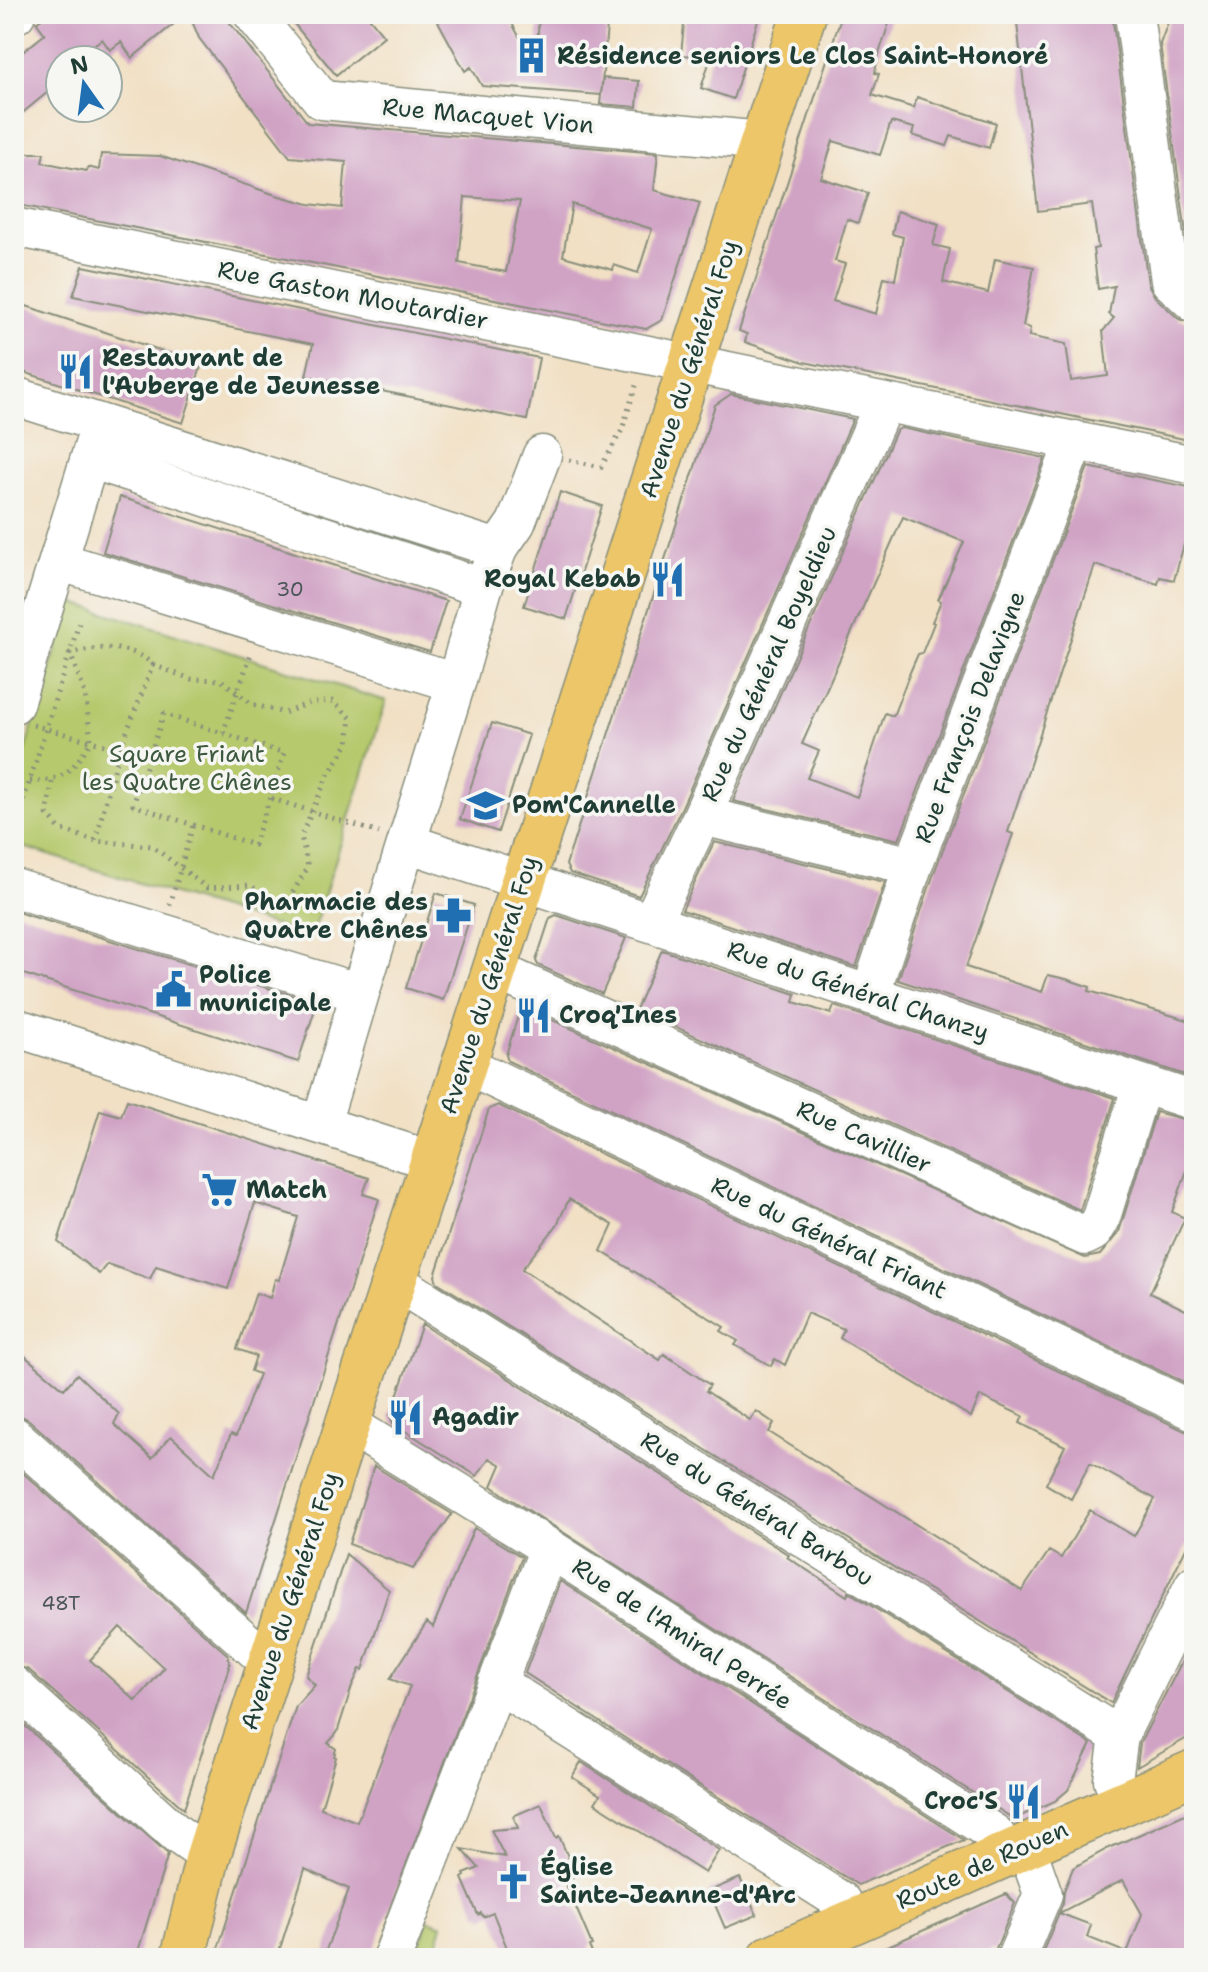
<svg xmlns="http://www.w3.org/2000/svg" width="1208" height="1972" font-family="'Shantell Sans',sans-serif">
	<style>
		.green { fill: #b6c96d; stroke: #6a8350; stroke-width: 2 }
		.building { fill: #d0a3c5; fill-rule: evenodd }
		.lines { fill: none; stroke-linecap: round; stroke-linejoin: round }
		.minor-casing { stroke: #888e7c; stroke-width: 41 }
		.major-casing { stroke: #888e7c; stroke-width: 47 }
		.path { stroke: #888e7c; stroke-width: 5; stroke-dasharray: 2 6; stroke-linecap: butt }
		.minor { stroke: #fff; stroke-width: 38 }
		.major { stroke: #ecc669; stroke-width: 44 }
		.labels { text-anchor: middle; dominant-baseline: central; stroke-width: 7; stroke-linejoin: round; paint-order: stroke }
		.number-label { font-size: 20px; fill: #4b5658 }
		.poi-label { font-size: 24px; font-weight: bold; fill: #1f3d34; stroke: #f6f6f2; text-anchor: start }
		.street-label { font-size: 24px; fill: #1f3d34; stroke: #f6f6f2 }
		.park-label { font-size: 24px; fill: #3d593f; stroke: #f6f6f2 }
	</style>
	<rect width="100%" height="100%" fill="#f6f6f2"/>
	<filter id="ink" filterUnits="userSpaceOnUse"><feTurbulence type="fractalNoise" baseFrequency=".0125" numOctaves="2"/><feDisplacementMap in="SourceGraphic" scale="16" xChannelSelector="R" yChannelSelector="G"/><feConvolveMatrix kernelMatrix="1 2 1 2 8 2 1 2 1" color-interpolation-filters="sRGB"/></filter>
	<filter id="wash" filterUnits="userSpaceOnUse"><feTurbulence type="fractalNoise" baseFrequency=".006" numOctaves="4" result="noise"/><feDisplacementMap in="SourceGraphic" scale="32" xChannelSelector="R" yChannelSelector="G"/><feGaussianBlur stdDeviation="1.8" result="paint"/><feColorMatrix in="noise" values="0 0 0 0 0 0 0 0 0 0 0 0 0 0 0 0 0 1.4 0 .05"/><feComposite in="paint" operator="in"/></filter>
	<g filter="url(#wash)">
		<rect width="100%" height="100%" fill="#f1e0c4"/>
		<path class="green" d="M71 602 386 701 311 937 14 844V785Z
			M428 1920 443 1925 436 1949 420 1944Z"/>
		<g id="blocks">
			<path class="building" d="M48 14H186L132 58 121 42 110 50 102 39 73 60H60V82L14 120V59L45 34 36 22Z
				M189 14H223L308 123 658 153 654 190 700 203 662 320 646 329 14 204V153H44L42 162 87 171 88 167 99 170 101 154 160 156 276 195 309 204 342 208 346 162 290 157 199 38ZM465 197 520 201 506 272 459 263ZM572 204 652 229 638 273 614 265 613 270 563 256Z
				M286 14H366L384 36 336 75Z
				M434 14H507L536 68 539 14H608L601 95 482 86 471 67 465 71Z
				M685 14H760L733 99 701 88 711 57 681 55Z
				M842 14H892L877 60 875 73 879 74 872 95 914 108 917 97 996 123 989 148 951 136 947 146 912 135 914 128 891 122 880 155 833 141 821 178 868 193 858 223 847 219 835 261 845 264 833 301 876 314 884 277 895 280 903 237 892 234 897 211 926 220 939 224 933 245 950 249 943 282 988 293 995 259 1034 267 1023 326 1030 328 1029 336 1066 344 1071 381 1108 376 1103 331 1114 318 1109 314 1114 286 1098 289 1093 249 1098 248 1092 204 1038 211 1016 14H1112L1148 284 1155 297 1179 319 1194 324V441L804 362 745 342 747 334 739 331Z
				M1171 14H1194V273L1191 270 1160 44Z
				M603 78 639 81 637 107 600 104Z
				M83 266 539 358 527 420 306 376 313 344 73 296Z
				M14 302 202 364 183 423 14 369Z
				M731 394 853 419 682 807 639 896 570 873 566 865 715 405Z
				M901 428 1045 458 899 840 733 801 896 431ZM903 517 964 542 938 600 941 601 932 622 934 623 922 653 918 654 911 670 893 716 885 713 857 797 807 778 819 751 802 744Z
				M1088 467 1194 488V524L1190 523 1174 580 1160 577 1158 584 1095 565 1008 832 1013 834 966 967 1042 992 1048 975 1066 979 1090 987 1089 991 1194 1022V1078L898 980 934 873Z
				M560 492 602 506 566 619 524 606Z
				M120 497 446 601 430 652 103 552Z
				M492 723 529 735 498 832 460 819Z
				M714 842 885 882 856 967 682 910Z
				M436 893 474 905 443 1000 406 988Z
				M14 911 317 1003 298 1062 14 971Z
				M556 915 626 938 602 994 538 965 536 961 550 918Z
				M662 950 796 994 794 1002 831 1014 834 1006 1115 1098 1080 1210 636 1009Z
				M521 1006 1085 1258 1100 1255 1119 1232 1156 1112 1194 1122V1151L1172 1212 1185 1218 1150 1293 1194 1314V1387L508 1061 506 1055Z
				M127 1100 369 1178 363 1194 379 1199 246 1613 29 1420 14 1412V1347L64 1389 77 1374 119 1414 114 1424 152 1458 171 1436 214 1475 231 1434 236 1436 259 1374 251 1371 256 1356 237 1349 256 1293 270 1298 275 1279 279 1280 298 1217 255 1203 228 1289 156 1266 150 1279 107 1264 99 1274 58 1242 100 1110 121 1116Z
				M498 1105 1185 1431 1194 1433V1531L1111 1703 437 1282 435 1276 489 1109ZM569 1199 613 1225 601 1251 724 1327 721 1331 738 1341 735 1345 771 1366 775 1359 785 1365 807 1313 844 1329 840 1338 971 1417 980 1396 1023 1416 1020 1423 1065 1446 1046 1484 1071 1499 1090 1463 1155 1499 1134 1536 1090 1510 1061 1558 1049 1551 1022 1591 769 1432 774 1423 756 1411 750 1420 706 1391 710 1385 664 1354 660 1360 522 1269 557 1225Z
				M422 1324 789 1555 787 1557 847 1596 849 1592 1091 1744 1068 1790 1055 1801 1014 1819 503 1494 492 1486 501 1465 489 1458 477 1476 393 1423 390 1416Z
				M14 1465 228 1655 230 1664 184 1809 29 1670 14 1665ZM120 1627 164 1668 136 1701 90 1660Z
				M374 1466 452 1514 413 1569 349 1544Z
				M474 1528 522 1557 371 1958H323L349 1889 305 1869 277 1958H215L296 1706 315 1685 306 1676 346 1554 389 1590 363 1670 360 1669 352 1686 337 1733 328 1743 336 1749 334 1756 336 1757 321 1808 357 1822 410 1686 390 1679 427 1622 433 1627Z
				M560 1581 964 1840 858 1885 634 1744 525 1673Z
				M1194 1638V1734L1137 1767 1140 1743Z
				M14 1716 168 1854 136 1958H14Z
				M581 1762 719 1850 705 1873 595 1803 600 1795 572 1777Z
				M541 1804 556 1838 559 1836 575 1873 572 1875 573 1878 565 1882 592 1945 589 1946 594 1958H511L493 1913 483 1917 481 1913 478 1915 462 1878 465 1876 464 1874 479 1868 462 1849 505 1857 491 1830 518 1828 513 1816Z
				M1194 1810V1958H1040L1063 1903 1064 1891 1073 1868 1107 1849ZM1123 1880 1142 1914 1127 1953 1087 1937 1091 1925 1059 1913Z
				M740 1878 757 1915 725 1928 709 1891Z
				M1006 1894 1015 1903 995 1951 991 1950 987 1958H861Z"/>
		</g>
	</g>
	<g filter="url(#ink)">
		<use href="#blocks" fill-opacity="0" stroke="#888e7c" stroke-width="2"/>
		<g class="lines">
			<defs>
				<path id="minor" d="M253 14 322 100 763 141
					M1134 14 1170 281 1194 303
					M14 15 16 14
					M14 227 1194 465
					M14 396 498 549
					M90 459 483 588
					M58 561 456 683 483 588 498 549 516 523 542 455
					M14 704 97 435
					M702 816 913 866
					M407 843 1194 1101
					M14 888 360 993 321 1124
					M651 923 702 816 884 403
					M493 969 1085 1236 1093 1232 1100 1221 1142 1084
					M360 993 456 683
					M870 995 913 866 1075 440
					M14 1027 433 1161
					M463 1064 1194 1411
					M395 1281 1119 1736
					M348 1424 549 1548 995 1834 1007 1854
					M14 1436 270 1663
					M497 1683 841 1901 853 1922
					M14 1686 177 1834 208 1856
					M1123 1803 1113 1780 1119 1736 1194 1585
					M392 1958 549 1548
					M1016 1958 1043 1894 1026 1846"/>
				<path id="major" d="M183 1958 208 1856 224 1806 804 14
					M770 1958 1194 1772"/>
			</defs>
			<use href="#minor" class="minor-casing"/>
			<use href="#major" class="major-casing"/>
			<path class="path" d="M569 460 601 467 622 430 637 382
				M153 665 191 679 221 680 252 704 284 713 310 703 333 701 351 718 348 744 328 775 301 836 308 867 283 909 250 885 207 888 152 846 95 841 120 749Z
				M33 725 148 757
				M223 733 252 651
				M30 781C65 782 73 769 91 741L85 693 70 653C98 646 132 644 153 665
				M52 782 47 814 60 829 95 841
				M270 798 254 845 133 805 164 714 284 753 270 798 379 833
				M14 831 80 620
				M170 905 193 825"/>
			<use href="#minor" class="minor"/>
			<use href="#major" class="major"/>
		</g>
	</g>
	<defs>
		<symbol id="building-bare" viewBox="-9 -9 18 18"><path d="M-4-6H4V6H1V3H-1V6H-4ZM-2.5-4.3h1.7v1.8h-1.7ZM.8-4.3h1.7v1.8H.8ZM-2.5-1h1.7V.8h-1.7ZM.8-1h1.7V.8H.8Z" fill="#1f6fb2" stroke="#f6f6f2" stroke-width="2.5" paint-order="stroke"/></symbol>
		<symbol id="restaurant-bare" viewBox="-9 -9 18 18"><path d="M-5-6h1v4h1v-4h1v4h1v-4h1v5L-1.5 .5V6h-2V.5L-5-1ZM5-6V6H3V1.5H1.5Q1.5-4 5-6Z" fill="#1f6fb2" stroke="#f6f6f2" stroke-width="2.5" paint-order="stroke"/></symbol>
		<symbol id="school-bare" viewBox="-9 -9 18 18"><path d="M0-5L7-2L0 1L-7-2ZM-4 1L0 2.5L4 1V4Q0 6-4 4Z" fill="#1f6fb2" stroke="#f6f6f2" stroke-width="2.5" paint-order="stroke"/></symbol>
		<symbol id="pharmacy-bare" viewBox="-9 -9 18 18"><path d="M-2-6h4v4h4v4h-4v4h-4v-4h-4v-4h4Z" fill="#1f6fb2" stroke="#f6f6f2" stroke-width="2.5" paint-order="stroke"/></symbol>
		<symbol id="civic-bare" viewBox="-9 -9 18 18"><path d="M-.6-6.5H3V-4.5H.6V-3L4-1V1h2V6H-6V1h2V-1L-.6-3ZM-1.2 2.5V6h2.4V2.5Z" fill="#1f6fb2" stroke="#f6f6f2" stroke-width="2.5" paint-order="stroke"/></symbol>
		<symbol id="supermarket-bare" viewBox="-9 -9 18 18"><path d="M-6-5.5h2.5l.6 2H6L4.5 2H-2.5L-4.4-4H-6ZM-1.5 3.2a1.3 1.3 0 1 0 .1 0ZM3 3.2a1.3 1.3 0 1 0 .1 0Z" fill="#1f6fb2" stroke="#f6f6f2" stroke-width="2.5" paint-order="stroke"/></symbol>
		<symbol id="church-bare" viewBox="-9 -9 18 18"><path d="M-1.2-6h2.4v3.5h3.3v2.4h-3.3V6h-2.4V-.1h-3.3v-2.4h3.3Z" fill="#1f6fb2" stroke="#f6f6f2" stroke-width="2.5" paint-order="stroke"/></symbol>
	</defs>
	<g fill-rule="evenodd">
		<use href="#building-bare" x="506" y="30" width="51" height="51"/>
		<use href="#restaurant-bare" x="50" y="346" width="51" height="51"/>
		<use href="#restaurant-bare" x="642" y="554" width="51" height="51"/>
		<use href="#school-bare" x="460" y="780" width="51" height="51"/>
		<use href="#pharmacy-bare" x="428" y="890" width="51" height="51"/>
		<use href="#civic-bare" x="148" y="964" width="51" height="51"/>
		<use href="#restaurant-bare" x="508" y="990" width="51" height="51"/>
		<use href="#supermarket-bare" x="194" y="1164" width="51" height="51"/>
		<use href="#restaurant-bare" x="380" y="1392" width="51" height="51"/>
		<use href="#restaurant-bare" x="998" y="1776" width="51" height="51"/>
		<use href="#church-bare" x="488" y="1856" width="51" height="51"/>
	</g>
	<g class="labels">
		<g class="number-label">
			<text x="290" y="589">30</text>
			<text x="61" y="1603">48T</text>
		</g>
		<g class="poi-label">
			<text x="557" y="56">Résidence seniors Le Clos Saint-Honoré</text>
			<text x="102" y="358">Restaurant de<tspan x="102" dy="28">l'Auberge de Jeunesse</tspan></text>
			<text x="641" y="579" text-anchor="end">Royal Kebab</text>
			<text x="512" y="805">Pom'Cannelle</text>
			<text x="428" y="902" text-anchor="end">Pharmacie des<tspan x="428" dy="28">Quatre Chênes</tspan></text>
			<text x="199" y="975">Police<tspan x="199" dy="28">municipale</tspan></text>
			<text x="559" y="1015">Croq'Ines</text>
			<text x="246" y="1190">Match</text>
			<text x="432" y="1417">Agadir</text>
			<text x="998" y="1801" text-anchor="end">Croc'S</text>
			<text x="540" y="1867">Église<tspan x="540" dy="28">Sainte-Jeanne-d'Arc</tspan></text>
		</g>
		<g class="street-label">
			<text transform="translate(488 116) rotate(5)">Rue Macquet Vion</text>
			<text transform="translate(353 295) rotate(11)">Rue Gaston Moutardier</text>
			<text transform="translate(689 369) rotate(-72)">Avenue du Général Foy</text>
			<text transform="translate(769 664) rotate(-66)">Rue du Général Boyeldieu</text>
			<text transform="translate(970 717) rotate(-69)">Rue François Delavigne</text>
			<text transform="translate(489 985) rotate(-72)">Avenue du Général Foy</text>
			<text transform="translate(858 991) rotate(18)">Rue du Général Chanzy</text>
			<text transform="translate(864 1137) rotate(24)">Rue Cavillier</text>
			<text transform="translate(829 1238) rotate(25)">Rue du Général Friant</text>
			<text transform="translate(757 1509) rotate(32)">Rue du Général Barbou</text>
			<text transform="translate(290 1601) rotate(-72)">Avenue du Général Foy</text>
			<text transform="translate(682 1634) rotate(33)">Rue de l'Amiral Perrée</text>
			<text transform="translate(982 1865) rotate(-24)">Route de Rouen</text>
		</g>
		<g class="park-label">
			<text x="187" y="754">Square Friant<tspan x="187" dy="28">les Quatre Chênes</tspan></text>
		</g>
	</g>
	<rect width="1208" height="1972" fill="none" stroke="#f6f6f2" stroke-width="48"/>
	<g transform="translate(84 84) rotate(346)"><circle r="38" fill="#f6f6f2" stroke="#a0aca6" stroke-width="2"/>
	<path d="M0-6L14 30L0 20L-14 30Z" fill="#1f6fb2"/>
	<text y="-12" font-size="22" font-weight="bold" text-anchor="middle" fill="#1f3d34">N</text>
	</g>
</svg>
